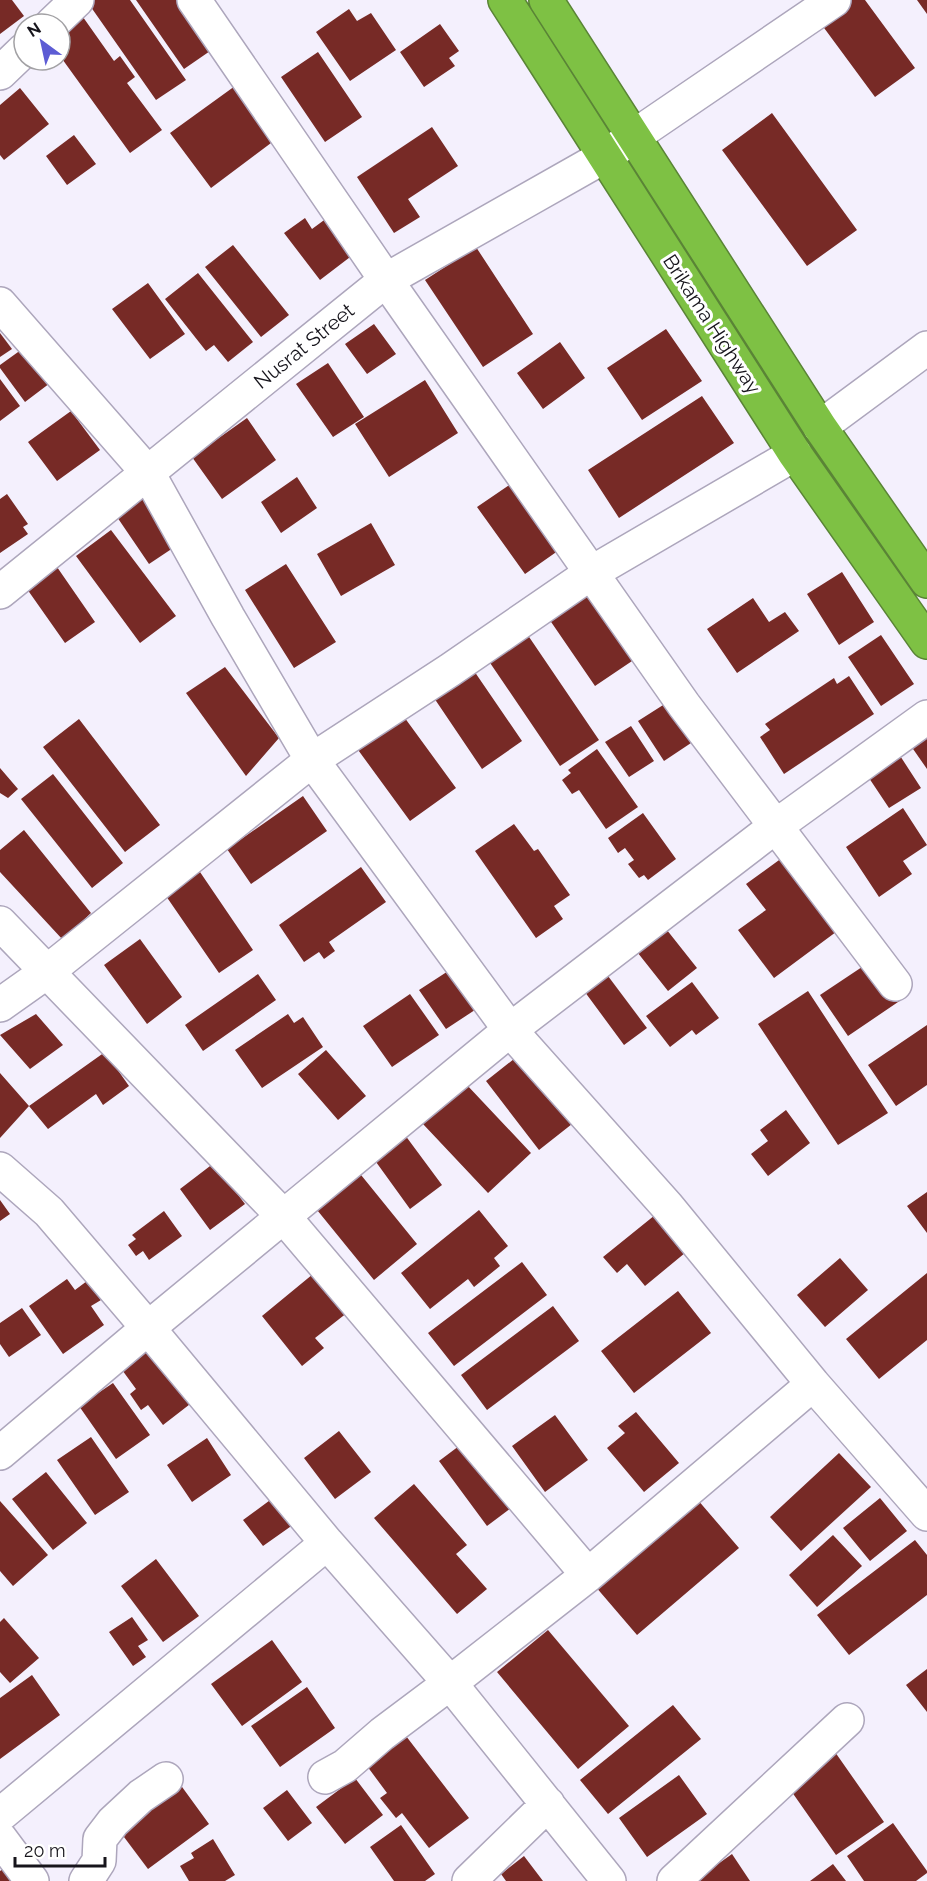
<svg xmlns="http://www.w3.org/2000/svg" width="927" height="1881" font-family="Raleway,sans-serif">
	<style>
		.building { fill: #772a26 }
		.lines { fill: none; stroke-linecap: round; stroke-linejoin: round }
		.street-casing { stroke: #ada6bc; stroke-width: 36 }
		.secondary-casing { stroke: #ada6bc; stroke-width: 36 }
		.highway-casing { stroke: #5a8436; stroke-width: 36 }
		.street { stroke: #fff; stroke-width: 33 }
		.secondary { stroke: #fff; stroke-width: 33 }
		.highway { stroke: #7ec144; stroke-width: 33 }
		.labels { text-anchor: middle; dominant-baseline: central; stroke-width: 6; stroke-linejoin: round; paint-order: stroke }
		.street-label { font-size: 20px; fill: #16141b; stroke: #fff }
	</style>
	<rect width="100%" height="100%" fill="#f4f0fd"/>
	<path class="building" d="M0 0H12L24 16 0 34Z
		M86 0H130L186 80 156 100Z
		M136 0H188L213 49 184 69Z
		M840 0H865L915 68 875 97 816 17Z
		M917 0H927V14Z
		M349 9 357 21 371 13 396 50 350 81 316 32Z
		M78 10 114 61 120 56 135 77 127 83 162 130 130 153 60 56V23Z
		M440 24 459 51 449 58 455 66 424 87 400 52Z
		M318 52 362 117 325 142 281 77Z
		M235 86 275 140 211 188 170 133Z
		M20 88 49 124 4 160 0 155V105Z
		M772 113 857 230 807 266 722 150Z
		M432 127 458 166 408 199 420 217 394 233 357 177Z
		M74 135 96 164 67 185 46 156Z
		M331 215 358 251 320 280 284 233 305 218 312 229Z
		M233 245 289 315 261 337 205 267Z
		M476 247 533 334 483 367 425 280Z
		M198 273 253 342 228 362 214 345 206 351 165 299Z
		M148 283 185 334 150 359 112 309Z
		M374 324 396 354 367 374 345 344Z
		M666 329 702 381 642 420 607 368Z
		M0 333 12 349 0 357Z
		M32 342 58 377 25 402 0 368V365Z
		M560 342 585 378 543 409 517 373Z
		M328 363 364 417 333 437 296 384Z
		M0 379 20 406 0 421Z
		M425 380 458 433 389 477 355 424Z
		M702 396 734 443 619 518 588 470Z
		M71 411 100 450 57 481 28 442Z
		M247 418 276 460 222 499 192 457Z
		M297 477 317 508 281 533 261 502Z
		M515 481 562 548 525 574 477 507Z
		M147 492 182 542 149 564 115 514Z
		M7 494 28 524 23 527 28 534 0 553V499Z
		M371 523 395 565 341 596 317 554Z
		M111 530 176 616 140 643 76 556Z
		M286 564 336 642 294 668 245 590Z
		M57 567 95 622 65 643 27 589Z
		M842 572 874 622 839 645 807 594Z
		M591 586 638 657 595 686 547 616Z
		M753 598 769 622 785 612 799 631 737 673 707 629Z
		M523 628 599 740 560 766 484 654Z
		M881 635 914 684 881 706 848 657Z
		M470 665 522 741 482 769 430 692Z
		M225 667 279 738 246 776 186 693Z
		M849 676 874 714 784 774 760 737 770 730 765 724 834 678 837 684Z
		M671 700 697 739 664 761 638 721Z
		M399 710 456 788 410 821 353 743Z
		M79 719 160 825 125 852 43 747Z
		M927 721V769L904 736Z
		M631 726 654 761 629 777 605 742Z
		M895 748 921 788 889 808 863 769Z
		M597 749 638 807 606 829 579 790 572 794 562 780 571 773 568 770Z
		M0 768 18 789 8 798 0 793Z
		M53 774 123 863 92 888 21 799Z
		M303 796 327 831 251 884 227 849Z
		M903 808 927 845 903 861 912 874 879 897 846 847Z
		M643 813 676 859 648 880 644 875 639 878 628 864 634 860 625 848 618 853 608 838Z
		M514 824 534 851 538 849 570 895 554 906 563 919 536 938 475 851Z
		M24 830 91 913 63 940 0 872V850Z
		M786 855 840 929 774 978 738 930 766 910 746 884Z
		M361 867 386 902 329 942 335 951 324 959 319 952 304 962 279 925Z
		M200 872 253 950 219 973 166 896Z
		M659 920 697 968 668 991 630 943Z
		M140 939 182 997 147 1024 104 965Z
		M874 959 901 1000 848 1036 820 995Z
		M459 964 484 1004 446 1029 419 990Z
		M602 968 647 1028 624 1045 579 984Z
		M258 974 276 1000 203 1051 185 1025Z
		M692 982 719 1018 696 1035 692 1030 670 1047 646 1016Z
		M808 991 888 1113 838 1145 758 1024Z
		M410 994 439 1035 392 1067 363 1026Z
		M36 1014 63 1045 30 1069 0 1035Z
		M288 1014 294 1023 303 1017 323 1047 262 1088 235 1050Z
		M927 1025V1085L896 1106 868 1065Z
		M326 1050 366 1096 338 1120 298 1074Z
		M105 1052 129 1086 103 1105 96 1094 48 1129 29 1106 0 1138V1073L29 1106Z
		M519 1055 572 1124 539 1150 486 1081Z
		M466 1084 531 1153 488 1193 423 1124Z
		M786 1110 810 1143 768 1176 751 1154 768 1141 760 1130Z
		M402 1131 442 1185 410 1209 371 1155Z
		M214 1163 245 1204 210 1230 180 1189Z
		M357 1170 417 1244 374 1280 313 1205Z
		M927 1192V1233L907 1206Z
		M0 1200 10 1214 0 1221Z
		M479 1210 508 1246 494 1258 500 1266 474 1287 468 1279 430 1309 401 1273Z
		M164 1211 182 1236 149 1260 143 1251 136 1256 128 1245 136 1239 132 1235Z
		M660 1211 691 1248 645 1286 627 1264 617 1273 603 1257Z
		M840 1258 868 1290 825 1327 797 1295Z
		M522 1262 547 1295 454 1366 428 1333Z
		M324 1265 357 1305 315 1338 324 1348 302 1366 262 1316Z
		M927 1273V1340L879 1379 846 1339Z
		M67 1279 75 1290 87 1281 101 1300 91 1306 104 1325 63 1354 29 1306Z
		M678 1291 711 1333 634 1393 601 1351Z
		M553 1306 579 1341 487 1410 461 1375Z
		M22 1308 41 1335 9 1357 0 1344V1323Z
		M147 1340 194 1401 163 1425 148 1405 141 1410 130 1394 136 1389 117 1363Z
		M113 1383 150 1435 116 1459 79 1406Z
		M636 1412 679 1463 644 1492 607 1448 625 1433 618 1426Z
		M555 1415 588 1460 545 1492 512 1446Z
		M339 1431 371 1472 335 1499 304 1458Z
		M91 1437 129 1492 95 1515 57 1460Z
		M207 1438 231 1475 192 1502 167 1465Z
		M467 1440 515 1505 487 1526 439 1461Z
		M839 1453 871 1487 801 1551 770 1517Z
		M46 1472 87 1523 53 1550 12 1499Z
		M414 1484 467 1545 456 1554 487 1589 457 1614 374 1518Z
		M277 1495 297 1522 263 1546 243 1520Z
		M880 1498 907 1531 870 1561 843 1528Z
		M697 1499 739 1548 637 1635 595 1586Z
		M0 1501 48 1555 13 1586 0 1571Z
		M833 1535 862 1566 817 1607 789 1575Z
		M915 1540 927 1555V1595L849 1655 817 1615Z
		M156 1559 199 1616 163 1642 121 1586Z
		M132 1617 148 1640 138 1646 146 1657 133 1666 109 1632Z
		M4 1618 39 1658 10 1683 0 1672V1622Z
		M548 1630 629 1726 578 1769 497 1672Z
		M272 1640 302 1682 242 1726 211 1684Z
		M927 1669V1712L906 1685Z
		M32 1675 60 1715 0 1759V1698Z
		M307 1687 335 1728 280 1767 251 1726Z
		M673 1705 701 1739 608 1814 580 1780Z
		M406 1736 469 1818 429 1848 402 1813 396 1818 380 1798 387 1793 367 1766Z
		M835 1752 884 1822 836 1855 787 1785Z
		M679 1775 707 1814 647 1857 619 1818Z
		M355 1778 383 1815 345 1844 316 1807Z
		M177 1780 209 1824 148 1869 115 1825Z
		M287 1790 312 1823 288 1841 263 1808Z
		M893 1823 927 1871V1873L916 1881H864L847 1856Z
		M401 1825 435 1874 425 1881H394L370 1847Z
		M213 1839 235 1875 225 1881H189L180 1866 194 1858 191 1853Z
		M732 1854 750 1881H694Z
		M524 1856 543 1881H506L501 1874Z
		M14 1862 27 1881H0V1871Z
		M833 1864 846 1881H810Z"/>
	<g class="lines">
		<defs>
			<path id="street" d="M194 0 386 280 684 705 895 984
				M52 24 77 0
				M0 73 24 50
				M633 137 834 0
				M0 304 148 473 228 617 312 760 510 1030 667 1206 813 1384 927 1514
				M820 427 927 348
				M0 923 284 1217 588 1575
				M0 1005 48 971 312 760 450 670 591 573 795 454
				M0 1169 49 1212 148 1328 327 1543 450 1683 609 1881
				M0 1453 148 1328 510 1030 776 826 927 717
				M325 1777 345 1766 382 1734 450 1683 588 1575 813 1384
				M0 1815 327 1543
				M0 1838 32 1881
				M86 1881 99 1861 100 1839 113 1822 141 1796 166 1779
				M469 1881 548 1804
				M674 1881 847 1720"/>
			<path id="secondary" d="M0 592 386 280 605 156 633 137"/>
			<path id="highway" d="M505 0 795 454 927 642
				M546 0 820 427 927 581"/>
		</defs>
		<use href="#street" class="street-casing"/>
		<use href="#secondary" class="secondary-casing"/>
		<use href="#highway" class="highway-casing"/>
		<use href="#street" class="street"/>
		<use href="#secondary" class="secondary"/>
		<use href="#highway" class="highway"/>
	</g>
	<g class="labels">
		<g class="street-label">
			<text transform="translate(712 324) rotate(57)">Brikama Highway</text>
			<text transform="translate(304 346) rotate(-39)">Nusrat Street</text>
		</g>
	</g>
	<g transform="translate(42 42) rotate(327)"><circle r="28" fill="#ffffff" stroke="#a2a1a4" stroke-width="1.5"/>
	<path d="M0-4.5L10 22L0 15L-10 22Z" fill="#5d5cd4"/>
	<text y="-9" font-size="16" font-weight="bold" text-anchor="middle" fill="#16141b">N</text>
	</g>
	<path d="M15 1857v9h90v-9" fill="none" stroke="#16141b" stroke-width="3"/>
	<text x="24" y="1857" font-size="18" fill="#16141b" stroke="#ffffff" stroke-width="4.5" paint-order="stroke">20 m</text>
</svg>
